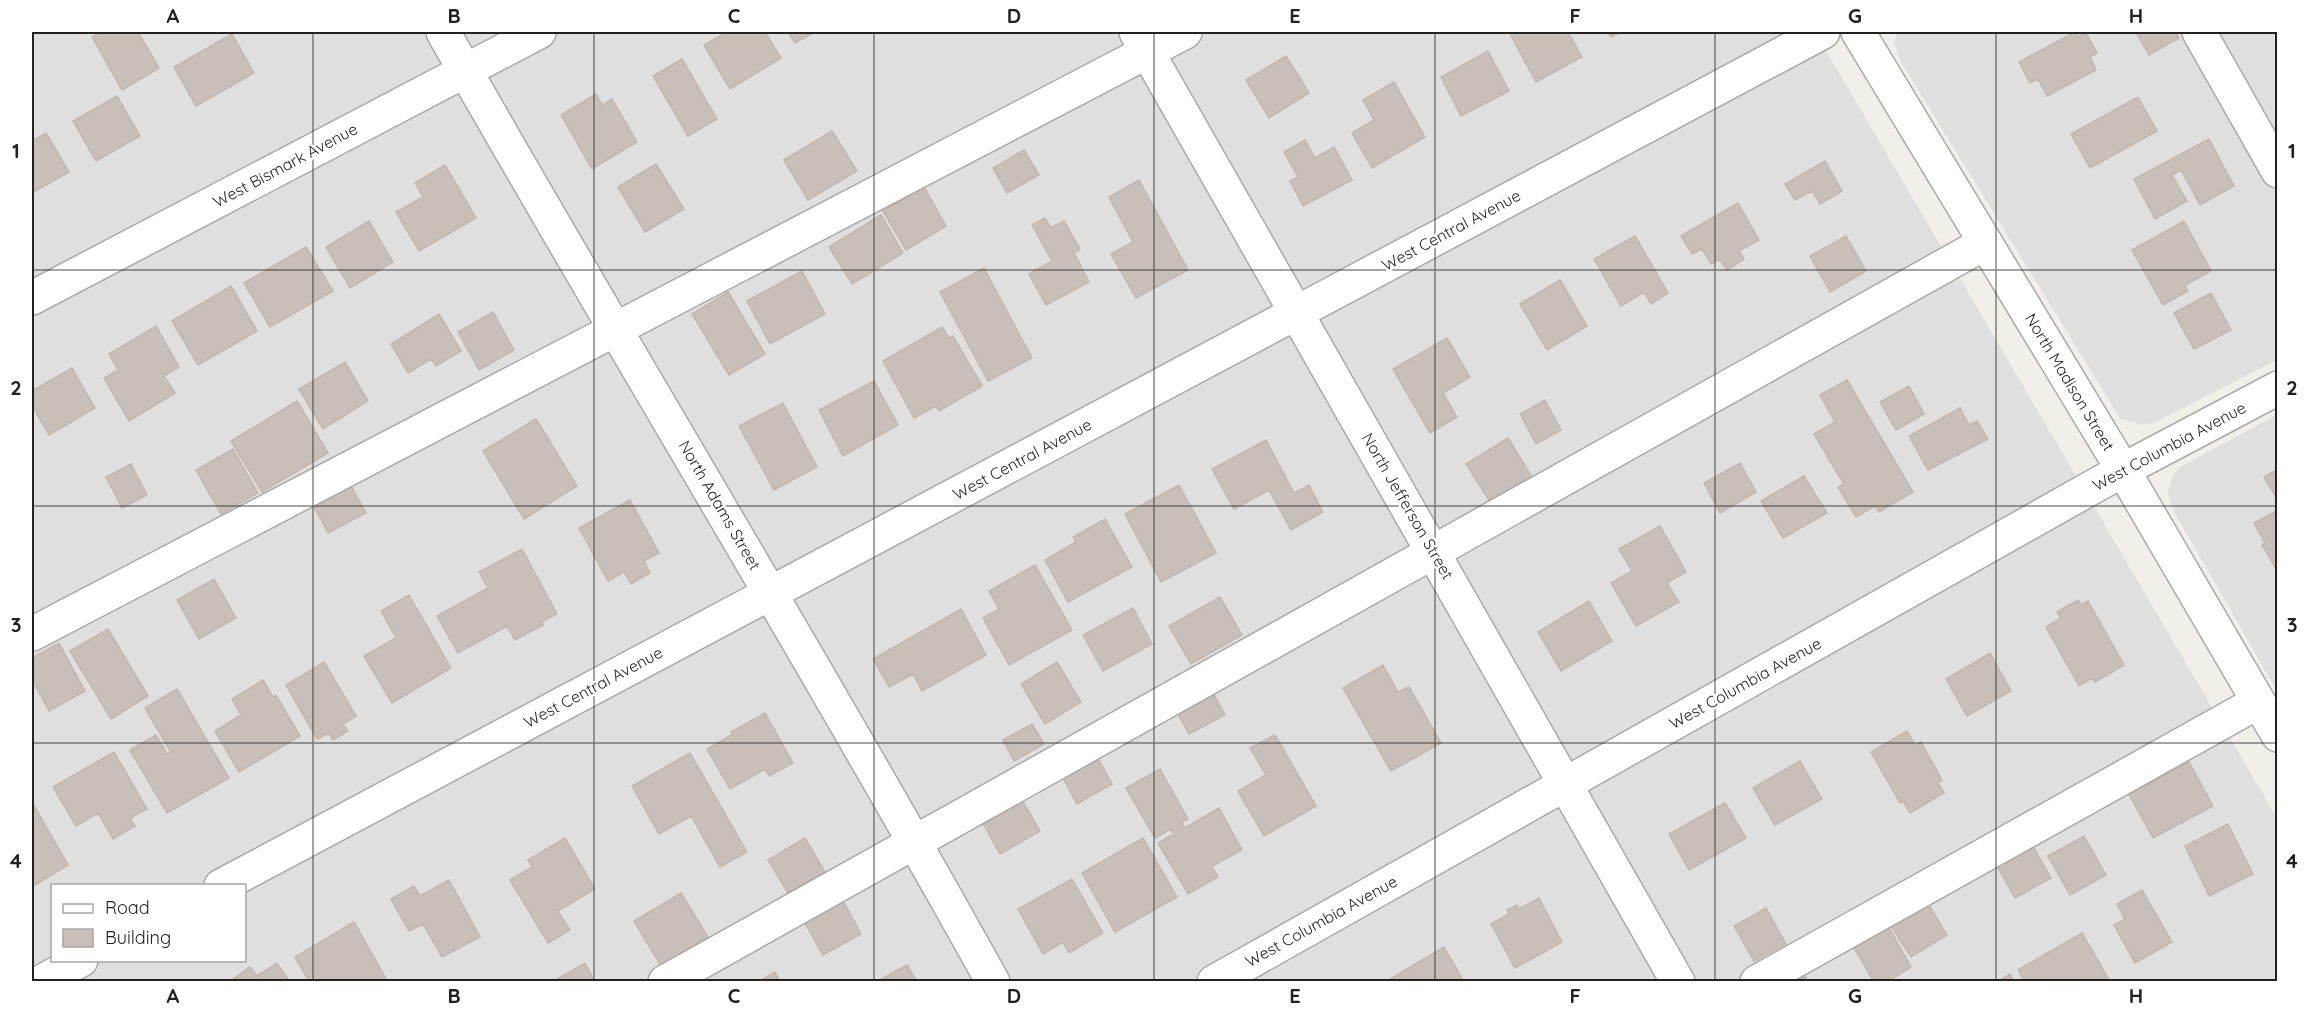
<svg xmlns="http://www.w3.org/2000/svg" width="2309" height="1013" font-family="Quicksand,sans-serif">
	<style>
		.residential { fill: #e0dfdf; fill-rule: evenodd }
		.building { fill: #c7bfb8; stroke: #c4b6ab; stroke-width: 1.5 }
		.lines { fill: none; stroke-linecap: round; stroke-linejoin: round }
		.minor-casing { stroke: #a9a9a9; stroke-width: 36 }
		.minor { stroke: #fff; stroke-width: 33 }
		.grid { fill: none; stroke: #222; stroke-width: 1.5; stroke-opacity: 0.55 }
		.labels { text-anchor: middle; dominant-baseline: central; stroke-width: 5; stroke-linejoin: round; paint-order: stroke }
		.street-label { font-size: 16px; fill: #222; stroke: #fff }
		.neatline { fill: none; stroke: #222; stroke-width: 2 }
		.grid-label { font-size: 20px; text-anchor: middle; font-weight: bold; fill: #222 }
	</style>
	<rect width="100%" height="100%" fill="#f2efe9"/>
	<path class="residential" d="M32 32H1815L2277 818V981H32ZM52 886H244V960H52Z
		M1897 32H2277V360L2154 423 2141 425 2120 418 1899 59 1894 42Z
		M2277 415V691L2173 510 2168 492 2171 480 2178 468Z"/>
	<path class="building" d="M101 32H138L159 68 122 90 92 37Z
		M727 32H765L781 58 730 89 704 45Z
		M788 32H815L795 43Z
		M1509 32H1568L1582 57 1536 82Z
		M1608 32H1622L1611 37Z
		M2075 32 2078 37 2086 33 2097 53 2090 57 2096 70 2047 96 2038 79 2030 83 2019 62Z
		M2136 32H2175L2179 38 2149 55Z
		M232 34 254 73 196 106 174 67Z
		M1488 51 1509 91 1461 116 1441 77Z
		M1286 56 1309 93 1269 118 1246 80Z
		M682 59 717 119 688 136 653 76Z
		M1394 82 1425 137 1372 168 1352 133 1374 120 1363 100Z
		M596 94 602 105 612 99 637 142 592 169 561 115Z
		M117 96 140 136 96 161 73 121Z
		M2138 97 2157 131 2090 168 2071 134Z
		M832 131 857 171 808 200 784 160Z
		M46 133 69 172 32 193V141Z
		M2209 139 2234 186 2200 205 2181 170 2172 175 2187 201 2155 219 2134 179Z
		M1305 140 1315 158 1334 147 1352 180 1303 206 1290 181 1298 177 1284 152Z
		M1024 150 1039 175 1007 193 993 168Z
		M1825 161 1842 191 1820 204 1812 191 1795 200 1785 184Z
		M656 164 684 209 645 232 618 187Z
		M445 165 476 218 419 251 396 212 423 197 415 183Z
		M1139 180 1188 270 1136 298 1111 254 1133 242 1109 197Z
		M924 187 946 226 906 250 883 211Z
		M1738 203 1759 240 1739 251 1744 259 1727 270 1720 259 1711 264 1702 249 1692 254 1681 236Z
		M881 215 903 253 852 284 829 247Z
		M1045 218 1051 228 1064 221 1080 249 1074 253 1089 282 1046 305 1029 274 1052 261 1032 225Z
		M369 221 393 262 350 288 326 247Z
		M2184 221 2211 271 2185 285 2188 291 2163 305 2132 250Z
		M1635 236 1668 293 1651 304 1644 292 1621 306 1594 259Z
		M1846 236 1866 271 1830 292 1810 256Z
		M306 247 333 291 270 327 244 283Z
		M984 268 1032 358 988 381 940 292Z
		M802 271 825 314 770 344 747 301Z
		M1560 280 1587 326 1547 350 1520 304Z
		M231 286 257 331 198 365 172 321Z
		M728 292 765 354 729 375 692 314Z
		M2211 293 2231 330 2194 349 2174 313Z
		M493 312 514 350 479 370 458 332Z
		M439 314 461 351 436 366 431 359 408 373 391 344Z
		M156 326 179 367 164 376 175 393 129 421 104 378 118 370 109 354Z
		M942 327 949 338 953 336 982 386 939 411 936 406 914 418 883 361Z
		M1447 338 1470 377 1443 393 1457 417 1430 433 1393 369Z
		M345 362 368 401 323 429 299 389Z
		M72 368 95 408 49 435 32 405V391Z
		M1847 380 1913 492 1879 512 1875 506 1856 517 1838 487 1844 484 1814 434 1835 422 1820 395Z
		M874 381 898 425 843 456 819 410Z
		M1909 386 1924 414 1896 430 1880 402Z
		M1545 400 1561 430 1536 444 1520 414Z
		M297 401 328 453 262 492 231 441Z
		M783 403 817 467 774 490 739 426Z
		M1960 408 1969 425 1977 421 1988 439 1928 470 1909 436Z
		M536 419 577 486 524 519 483 451Z
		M1508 438 1532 477 1490 502 1466 464Z
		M1266 440 1294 493 1309 485 1323 512 1291 530 1269 490 1234 509 1212 469Z
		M233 449 258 493 221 514 196 470Z
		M1740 463 1756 492 1720 513 1704 483Z
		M131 464 147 495 122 508 106 477Z
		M2278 469V500L2264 477Z
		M1804 476 1827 513 1783 538 1761 501Z
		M346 477 366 513 328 533 309 497Z
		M1179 485 1216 553 1161 582 1125 514Z
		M630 500 659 553 644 561 650 573 631 584 624 572 608 581 579 528Z
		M2278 510V572L2262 545 2265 543 2254 523Z
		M1105 519 1132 567 1068 602 1045 560 1076 542 1073 537Z
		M1660 526 1686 572 1667 583 1679 602 1636 626 1611 583 1632 571 1619 549Z
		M522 549 557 614 541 622 543 625 515 640 507 626 458 653 437 616 488 588 479 572Z
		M1035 565 1072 630 1009 665 983 618 999 609 989 591Z
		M214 579 236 618 199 639 177 600Z
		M409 595 451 668 392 703 364 656 396 638 381 611Z
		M1220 597 1242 635 1191 664 1169 626Z
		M2078 600 2081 605 2088 601 2124 665 2095 682 2092 678 2079 686 2046 627 2061 618 2057 612Z
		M1589 601 1612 641 1561 671 1538 632Z
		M1133 608 1152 644 1103 671 1083 635Z
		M961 609 986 655 922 691 913 674 889 687 873 659Z
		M108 629 148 696 111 719 70 651Z
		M59 643 85 691 49 711 32 679V658Z
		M1990 653 2011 691 1967 716 1946 679Z
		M324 662 356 716 343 724 348 731 333 740 329 733 317 739 286 685Z
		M1057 662 1081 702 1045 724 1021 684Z
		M1383 665 1398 692 1409 687 1441 743 1391 771 1343 688Z
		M263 680 273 697 276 695 300 736 239 772 215 731 241 715 232 699Z
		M177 689 229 778 167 813 130 750 156 735 167 754 171 752 145 708Z
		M1211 689 1225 715 1189 734 1175 709Z
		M765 713 793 763 769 776 765 769 730 789 707 749 733 734 731 732Z
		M1032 724 1044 744 1014 761 1003 740Z
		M1907 731 1915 745 1921 742 1942 780 1938 783 1944 793 1910 813 1903 801 1900 803 1871 752Z
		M1275 735 1316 806 1264 836 1238 791 1266 775 1250 748Z
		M114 752 147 809 130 818 135 826 113 839 98 813 76 826 53 787Z
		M690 753 747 852 720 867 691 816 659 834 632 786Z
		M1095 753 1112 784 1077 804 1060 772Z
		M1800 761 1822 799 1775 825 1753 788Z
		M2189 762 2213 806 2153 838 2129 794Z
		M1160 769 1188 819 1182 823 1185 828 1219 808 1242 850 1212 866 1218 877 1188 894 1158 843 1174 834 1171 829 1155 838 1126 788Z
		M1019 795 1040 831 1000 854 980 818Z
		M32 802 68 865 32 887Z
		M1725 803 1746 838 1689 870 1669 834Z
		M2228 824 2253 874 2209 896 2185 846Z
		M2084 836 2106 875 2070 895 2048 856Z
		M565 838 595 889 558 911 570 930 548 943 510 880 532 867 528 860Z
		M805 838 825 872 788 893 768 860Z
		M1143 838 1177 897 1115 932 1082 873Z
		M2033 846 2051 878 2015 898 1997 866Z
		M1072 879 1103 933 1069 953 1063 942 1043 954 1018 909Z
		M449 880 480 937 442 957 423 924 409 931 391 899 414 886 420 896Z
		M2142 890 2172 942 2135 963 2114 925 2125 919 2117 904Z
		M681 893 708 937 661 966 634 921Z
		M841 897 861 934 823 955 802 918Z
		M1539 898 1562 942 1515 968 1491 924 1509 914 1507 910 1517 905 1519 909Z
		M1927 902 1947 935 1911 957 1890 925Z
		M1766 908 1786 944 1754 961 1734 926Z
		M354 922 388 982H309L295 957Z
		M1888 926 1911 967 1887 982H1874L1853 946Z
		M2082 933 2108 978 2101 982H2025L2018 970Z
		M1444 947 1464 982H1385Z
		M277 963 290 982H229L250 967 257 976Z
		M585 963 595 982H552Z
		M907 965 917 982H878V981Z
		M775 972 780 982H758Z
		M1804 974 1808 982H1790Z
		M2010 974 2014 982H1997Z"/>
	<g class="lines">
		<defs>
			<path id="minor" d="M443 32C624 350 815 662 993 982
				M1136 32 1678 982
				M1858 32 2123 470 2278 735
				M2199 32 2278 171
				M32 298 539 32
				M32 634 1185 32
				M221 886 1823 32
				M41 982 81 960
				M665 982 1985 243
				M1214 982 2123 470 2278 388
				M1757 982 2258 702"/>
		</defs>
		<use href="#minor" class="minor-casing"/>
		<use href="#minor" class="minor"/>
	</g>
	<path class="grid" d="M313 32V982M594 32V982M874 32V982M1154 32V982M1435 32V982M1715 32V982M1996 32V982M32 270H2278M32 506H2278M32 743H2278"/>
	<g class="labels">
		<g class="street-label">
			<text transform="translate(285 165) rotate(-28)">West Bismark Avenue</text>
			<text transform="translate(1451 230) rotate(-28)">West Central Avenue</text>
			<text transform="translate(2070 382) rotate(59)">North Madison Street</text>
			<text transform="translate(2169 446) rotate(-28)">West Columbia Avenue</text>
			<text transform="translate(1022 459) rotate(-28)">West Central Avenue</text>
			<text transform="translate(720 505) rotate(60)">North Adams Street</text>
			<text transform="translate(1408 506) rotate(60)">North Jefferson Street</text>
			<text transform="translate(1745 683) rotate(-29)">West Columbia Avenue</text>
			<text transform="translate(593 687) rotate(-28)">West Central Avenue</text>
			<text transform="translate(1321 921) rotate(-29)">West Columbia Avenue</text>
		</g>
	</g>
	<rect width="2309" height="1013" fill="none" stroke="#ffffff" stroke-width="66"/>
	<rect x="51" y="884" width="195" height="78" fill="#ffffff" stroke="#a7a7a7" stroke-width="1.5"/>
	<rect x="63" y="904" width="30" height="9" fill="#ffffff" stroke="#a7a7a7" stroke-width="1.5"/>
	<text x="105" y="914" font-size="18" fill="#222222">Road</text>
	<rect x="63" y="929" width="30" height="18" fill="#c7bfb8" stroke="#a7a7a7" stroke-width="1.5"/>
	<text x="105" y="944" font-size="18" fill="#222222">Building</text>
	<rect x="33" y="33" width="2243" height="947" class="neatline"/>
	<g class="grid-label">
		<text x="173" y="23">A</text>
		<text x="454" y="23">B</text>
		<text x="734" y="23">C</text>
		<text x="1014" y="23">D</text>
		<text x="1295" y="23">E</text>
		<text x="1575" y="23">F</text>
		<text x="1855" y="23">G</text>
		<text x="2136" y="23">H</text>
		<text x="16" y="158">1</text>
		<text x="2292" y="158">1</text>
		<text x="16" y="395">2</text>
		<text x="2292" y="395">2</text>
		<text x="16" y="632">3</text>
		<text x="2292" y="632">3</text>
		<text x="16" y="868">4</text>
		<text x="2292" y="868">4</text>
		<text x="173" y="1003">A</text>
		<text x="454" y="1003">B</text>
		<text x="734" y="1003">C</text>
		<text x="1014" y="1003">D</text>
		<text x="1295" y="1003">E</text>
		<text x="1575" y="1003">F</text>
		<text x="1855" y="1003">G</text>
		<text x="2136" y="1003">H</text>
	</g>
</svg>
